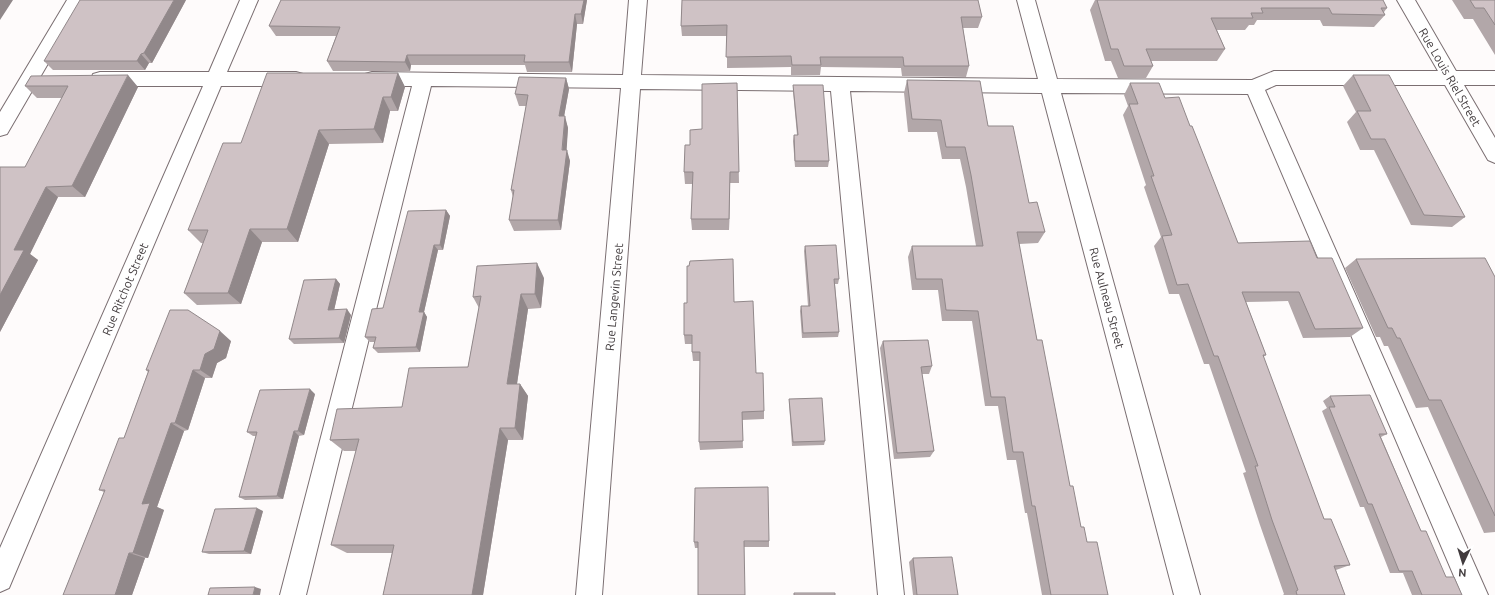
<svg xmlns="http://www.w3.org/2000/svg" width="1495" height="595" font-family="Ubuntu,sans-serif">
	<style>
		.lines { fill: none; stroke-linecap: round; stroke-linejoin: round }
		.minor-casing { stroke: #7b6f72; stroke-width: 2 }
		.minor { fill: #fff; fill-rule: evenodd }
		.wall { fill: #b2a7a9 }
		.shaded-wall { fill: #91888a }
		.building { fill: #cfc2c5; stroke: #91888a }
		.labels { text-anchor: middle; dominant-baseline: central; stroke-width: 3.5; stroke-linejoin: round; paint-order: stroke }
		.street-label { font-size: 12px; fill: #413b3d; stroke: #fff }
	</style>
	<rect width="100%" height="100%" fill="#fefbfb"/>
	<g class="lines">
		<defs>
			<path id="minor" d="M67 0H85L7 134 0 136V112Z
				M240 0H258L227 72H296L303 74 305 79 303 84 296 86H221L9 588 0 592V548L203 86H100L93 84 91 79 93 74 100 72H209Z
				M629 0H647L641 75 1038 79 1017 0H1035L1057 79 1252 80 1274 71H1438L1397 0H1415L1456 71H1495V85H1464L1495 138V163L1488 160 1445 85H1276L1265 90 1488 595H1462L1248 94 1061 93 1200 595H1174L1042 93 850 91 904 595H878L831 91 640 89 602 595H576L621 88 431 86 306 595H280L412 86H372L365 84 363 79 365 74 372 72 623 75Z"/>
		</defs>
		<use href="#minor" class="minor-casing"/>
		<use href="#minor" class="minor"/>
	</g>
	<path class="wall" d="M186 0 152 63H149L145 70H53L44 61Z
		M281 0H587L583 24H577L572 72H527L525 65H411L410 71H333L327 61 336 36H276L269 26Z
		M682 0 982 17 978 28H963L969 66 966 77 902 76 901 68 821 67 820 75H791V67L727 68V36H682L681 26Z
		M1095 0H1383L1387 8 1384 12 1385 15 1374 27 1323 26 1320 20H1257L1254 25H1249L1245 30H1217L1225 49 1217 61H1151L1153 66 1146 78H1118L1111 61H1105L1090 10Z
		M1452 0H1495V55L1473 19H1464Z
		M398 73 405 87 398 111H390L383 143 329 144 298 242H262L241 304 197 305 184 293 203 243H201L188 230 241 143Z
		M1353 75 1465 217 1452 227 1411 225 1374 150H1360L1347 122 1356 112 1343 86Z
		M31 76 138 87 85 197H58L30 254 38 260 0 332 25 167 62 98H37L25 86Z
		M566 78 569 89 564 116 568 128 566 150 570 161 561 230 514 231 509 220 513 197 511 190 526 106H519L515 94Z
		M907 80 988 126 1045 232 1038 243 1019 244 1037 340 1070 486 1081 527 1108 595H1042L1027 513H1025L1016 460H1007L998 406H985L972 321H942L938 290H912L908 257 912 246H976L966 187 960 159H942L937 132H908L904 93Z
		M737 83 739 183H730L729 230H692L691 219 693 184H685L684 172 690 145 702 129Z
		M1130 83 1165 98 1190 126 1238 243 1317 258 1363 328 1350 337 1303 338 1288 301 1246 302 1266 355 1263 357 1324 519 1350 565 1336 570 1345 595H1283L1284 594 1260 525 1243 473 1246 472 1209 364H1204L1179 294H1169L1154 246 1161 237 1144 187 1146 185 1123 115 1128 106 1124 95Z
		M793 85 829 161 828 167H795L793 141 794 135H797L793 91Z
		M446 210 450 216 443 250H438L424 312 427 317 420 352 378 353 373 348 375 342H370L365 337 383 308Z
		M805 246 839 279 838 284H835L839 332 838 337 802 338 800 311 801 306H808L804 251Z
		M1356 259 1495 277V532L1484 533 1428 407 1416 408 1388 346H1384L1380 337H1376L1345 268Z
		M544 278 541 308 528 309 517 384H520L528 396 523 440H508L483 595H383L392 553H347L331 545 356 451H344L330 440 402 407 468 367 479 308 473 297Z
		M336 279 340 284 334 310 351 315 344 343 294 344 289 339Z
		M734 302 756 373 764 411V419L742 420 743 448 700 450 699 442 700 361H693L692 352V344H685L684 335 687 303Z
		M231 341 226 358 217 363 212 378H205L188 430 184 431 157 507 164 510 148 558H145L132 595H63L104 492 99 490 124 438 148 372 146 370Z
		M883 341 932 366 929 374H922L934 451 930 457 894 459 880 348Z
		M315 394 304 435 299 436 283 499 245 500 239 497 256 436H253L247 432Z
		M1330 396 1387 434 1381 437 1421 531 1446 577 1462 595H1412L1403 573H1390L1364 507H1360L1322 411 1327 408 1323 401Z
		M789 399 825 441 824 445 792 446 789 403Z
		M263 511 251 554H209L202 552Z
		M769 541V547H744L695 548 694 542Z
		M913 558 958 595H913L909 562Z"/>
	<path class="shaded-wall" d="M0 0H13L0 20Z
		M174 0H186L152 63 144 53Z
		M584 0H587L583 24 581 14Z
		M575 14 577 24 572 72 569 62Z
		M141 54 149 63 145 70 137 61Z
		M407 55 411 65 410 71 405 62Z
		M398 73 405 87 398 111 391 97Z
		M128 75 138 87 85 197 72 186Z
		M566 78 569 89 562 128 559 116Z
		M383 97 390 111 383 143 374 129Z
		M565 116 568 128 566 160 567 150 570 161 561 230 558 220Z
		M319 130 329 144 298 242 287 229Z
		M730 172V183L729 230V219Z
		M46 187 58 197 30 254 38 260 0 332V295L14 250Z
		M446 210 450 216 443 250 440 245Z
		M250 229 262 242 241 304 228 293Z
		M434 245 438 250 424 312 427 317 420 352 416 347 419 312Z
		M537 263 544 278 541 308 535 294Z
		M336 279 340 284 333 315 328 310Z
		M521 294 528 309 515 397 507 384Z
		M347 309 351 315 344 343 339 338Z
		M220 331 231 341 226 358 217 363 212 378 200 370 205 354Z
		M193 370 205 378 188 430 175 423Z
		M520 384 528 396 523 440 515 428Z
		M310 389 315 394 304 435 298 431Z
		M171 423 184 431 157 507 164 510 148 558 133 553 142 504Z
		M500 428 508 440 483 595H472Z
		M294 431 299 436 283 499 277 496Z
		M257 508 263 511 251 554 244 551Z
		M129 553 145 558 132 595H115Z
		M255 587 261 589 260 595H253Z"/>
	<path class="building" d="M80 0H174L144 53 141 54 137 61H44Z
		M281 0H584L581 14H575L569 62H524L525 55H407L405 62 327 61 340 27 269 26Z
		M682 0H978L982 17H961L969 66H904L903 57H820L821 65H792L791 56 726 57 727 25 681 26Z
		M1097 0H1383L1387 8H1381L1385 15 1332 14 1329 8H1261L1263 13H1251L1253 18H1211L1225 49H1146L1153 66H1124L1118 49H1111Z
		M1470 0H1495V25L1484 8H1475Z
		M267 73H398L391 97H383L374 129 319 130 287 229H250L228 293H184L208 230H188L223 143H241Z
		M128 75 72 186 46 187 14 250H24L0 295V167H25L68 86H25L31 76Z
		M1353 75H1389L1465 217 1424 215 1385 139H1371L1357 111H1371Z
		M519 77 566 78 559 116H565L562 150H567L558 220H509L514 190H511L528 95 515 94Z
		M907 80 980 81 988 126H1013L1029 203 1037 202 1045 232H1017L1037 340H1042L1070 486H1073L1081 527H1084L1087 542H1097L1108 595H1051L1035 506H1032L1023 452H1013L1005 397H991L978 311 946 310 942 279H916L912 246H983L971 175 965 147H946L941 120 912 119Z
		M737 83 739 172H730L729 219H691L693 172H684L685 145H690V130L702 129V84Z
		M1130 83H1159L1165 98 1179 97 1190 126H1192L1198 141 1238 243 1310 241 1317 258H1332L1363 328 1315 329 1299 292H1242L1266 355H1263L1324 519H1331L1350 565 1334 566 1345 595H1297L1296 591 1298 590 1272 520 1255 466H1258L1218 356H1214L1188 284 1177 285 1162 236 1172 235 1151 176H1154L1129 104H1138Z
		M793 85H823L829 161H795L794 135H798Z
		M446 210 440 245H434L419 312H424L416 347 373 348 376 337H365L372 309 383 308 408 211Z
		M836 245 839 279H834L839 332 803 333 801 306H810L805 246Z
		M1485 258 1495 277V516L1441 400H1429L1400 338H1397L1392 328H1388L1356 259Z
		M733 259 734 302 753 301 756 373H763L764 411 742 412 743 441 699 442 700 352H692V335H684V303H687V266H689L690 261Z
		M537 263 535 294H521L507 384H520L515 428H500L472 595H383L394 545H331L359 439 330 440 337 409 402 407 409 368 468 367 481 296 473 297 477 266Z
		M336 279 328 310 347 309 339 338 289 339 304 280Z
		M170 310H188L220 331 214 349 205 354 200 370H193L175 423H171L142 504 150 503 133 553H129L115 595H63L105 490H99L119 438H124L149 370H146Z
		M928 340 932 366 921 367 934 451 897 453 883 341Z
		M310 389 298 431H294L277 496 239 497 257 432H247L260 390Z
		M1370 395 1387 434H1379L1421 531H1426L1446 577H1454L1462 595H1422L1412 571H1399L1372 504H1368L1329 407H1335L1330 396Z
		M822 398 825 441 793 442 789 399Z
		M768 487 769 541H744L745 595H698V542H694L695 488Z
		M257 508 244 551 202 552 215 509Z
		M952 557 958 595H917L913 558Z
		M255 587 253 595H208L210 588Z
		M794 593H835V595H794Z"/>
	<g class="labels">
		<g class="street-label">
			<text transform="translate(1450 77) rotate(60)">Rue Louis Riel Street</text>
			<text transform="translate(125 289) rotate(-67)">Rue Ritchot Street</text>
			<text transform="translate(614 297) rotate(-85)">Rue Langevin Street</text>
			<text transform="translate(1107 298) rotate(75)">Rue Aulneau Street</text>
		</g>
	</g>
	<g transform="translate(1463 563) rotate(184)" stroke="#ffffff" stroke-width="3" paint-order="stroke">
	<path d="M0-3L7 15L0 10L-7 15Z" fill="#413b3d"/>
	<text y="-6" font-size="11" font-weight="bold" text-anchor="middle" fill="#413b3d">N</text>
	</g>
</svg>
